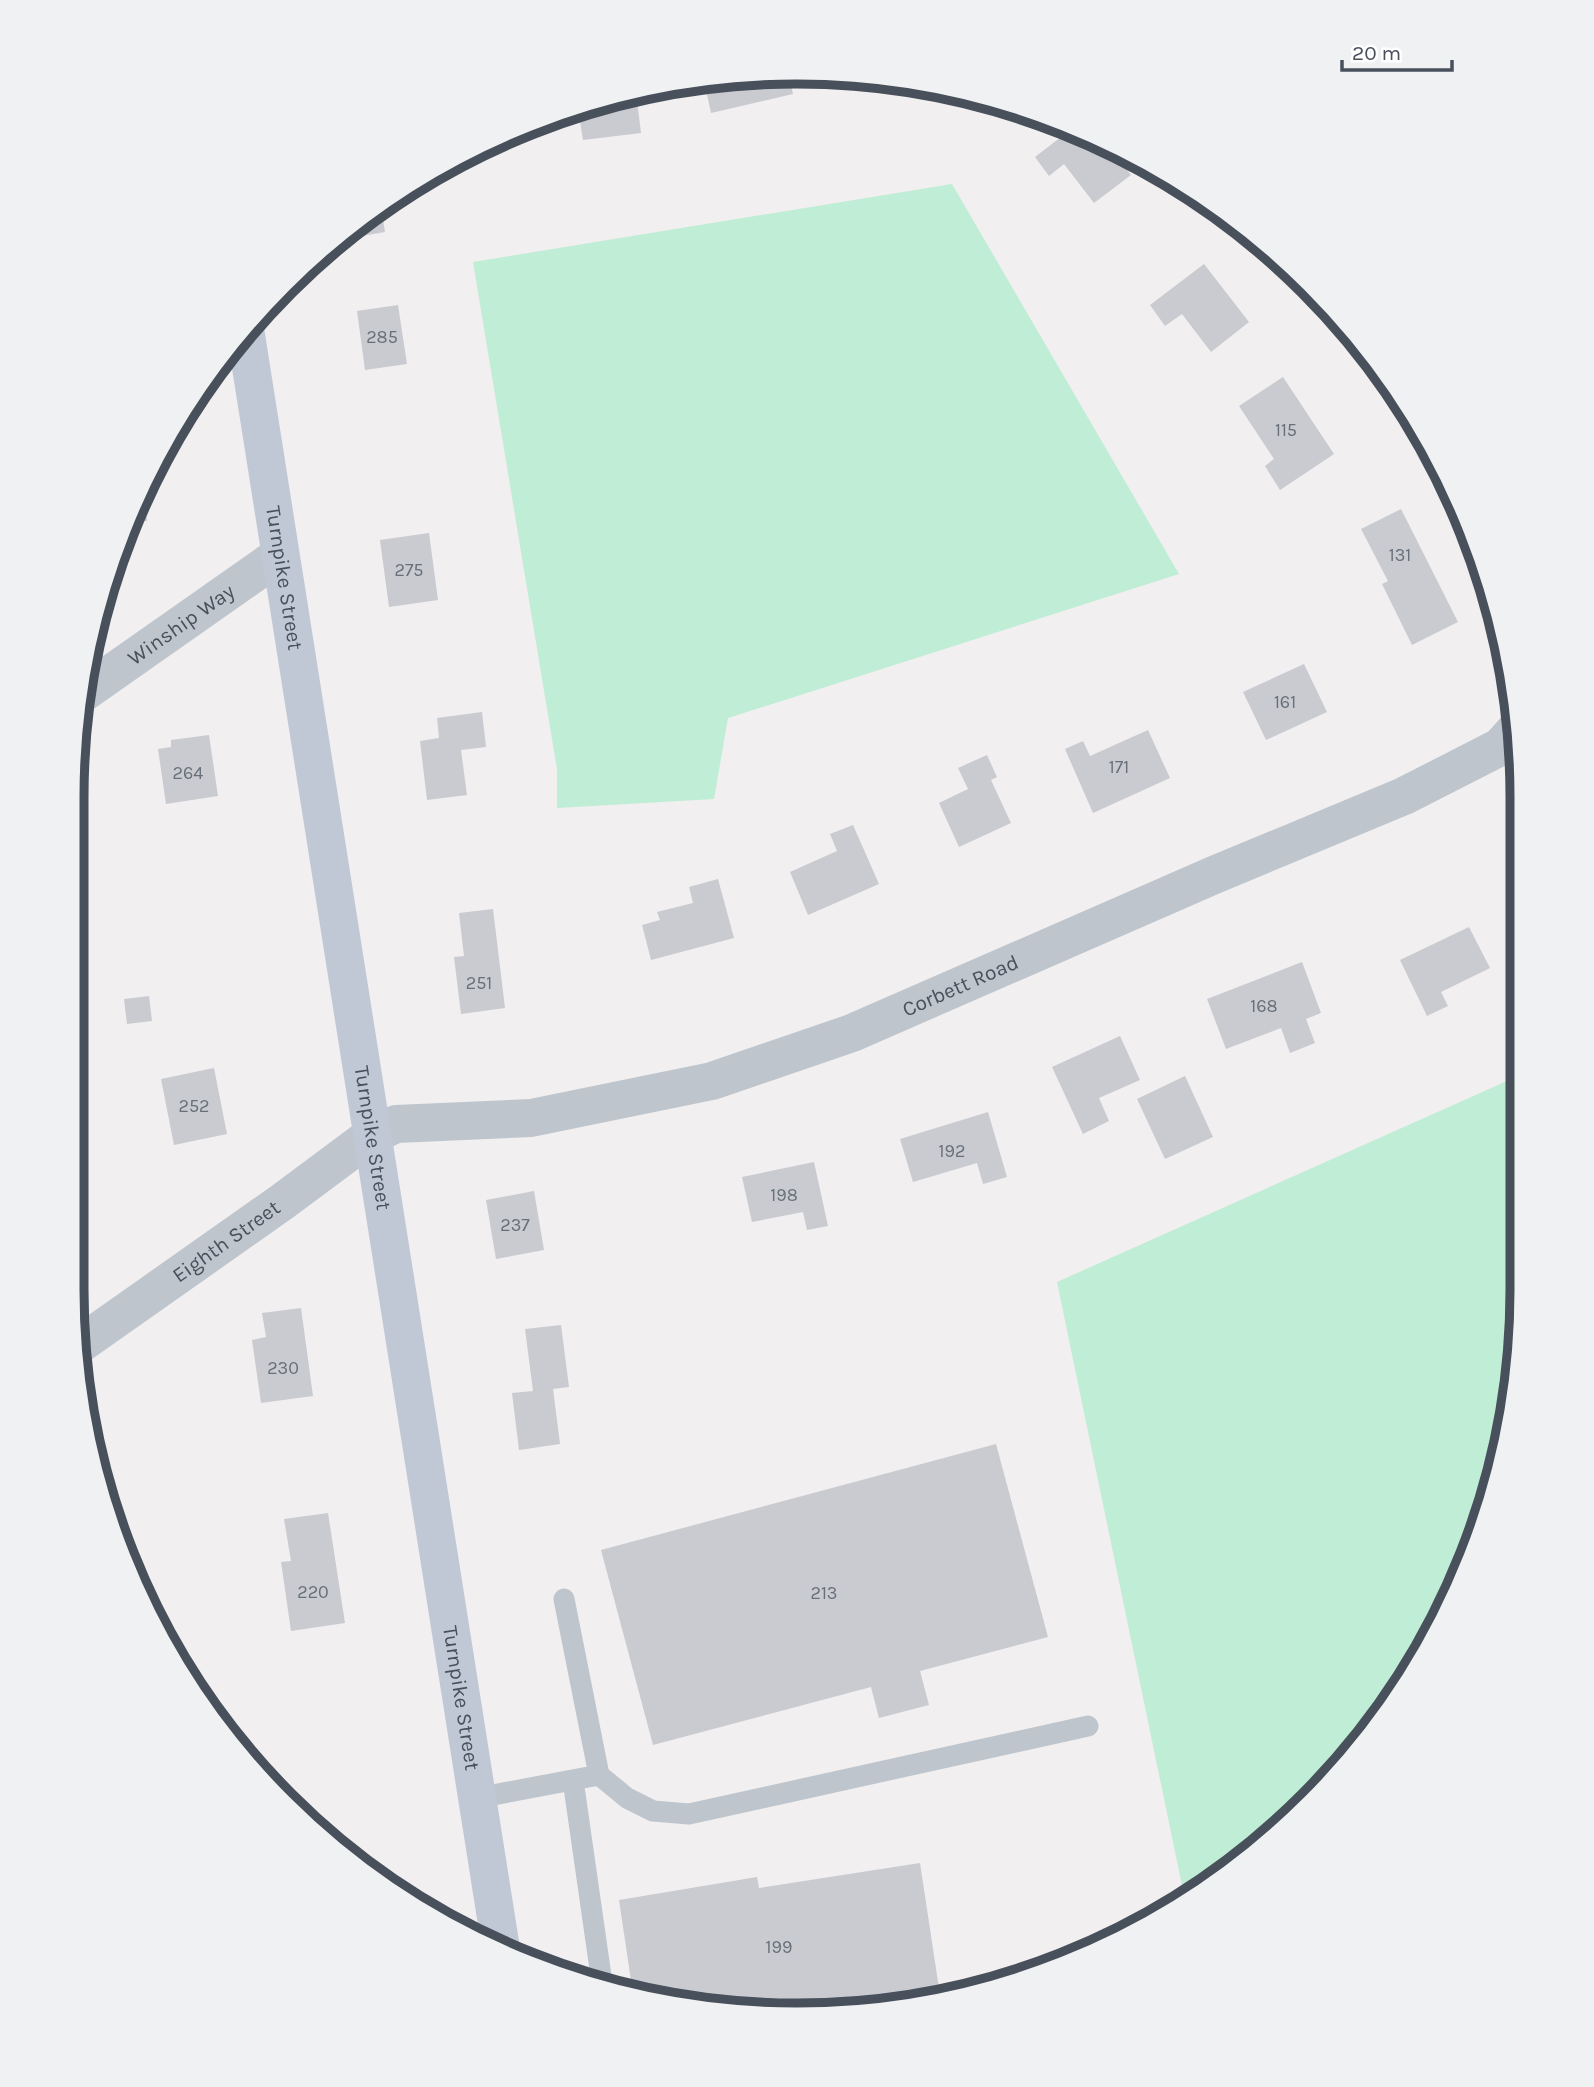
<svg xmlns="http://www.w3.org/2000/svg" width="1594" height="2087" font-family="Karla,sans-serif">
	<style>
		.green { fill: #bfedd5 }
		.building { fill: #c9cbd1 }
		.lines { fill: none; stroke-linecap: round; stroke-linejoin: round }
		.lane { stroke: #bec5cd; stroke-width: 21 }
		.street { stroke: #bec5cd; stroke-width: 38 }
		.secondary { stroke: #c0c8d5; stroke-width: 38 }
		.labels { text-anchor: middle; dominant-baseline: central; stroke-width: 5; stroke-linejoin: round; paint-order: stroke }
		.number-label { font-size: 18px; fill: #686f79 }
		.street-label { font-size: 21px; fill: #48505c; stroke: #fff }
		.rim { fill: none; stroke: #48505c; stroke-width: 9 }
	</style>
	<rect width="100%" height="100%" fill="#f1efef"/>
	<path class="green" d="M952 184 1179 574 728 718 714 799 557 808V769L473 262Z
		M1516 1077V1385L1484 1524 1400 1693 1310 1803 1200 1893 1185 1900 1057 1282Z"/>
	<path class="building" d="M788 73 793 94 711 113 704 81Z
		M636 92 641 133 583 140 578 109Z
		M1074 127 1107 144 1131 175 1094 203 1064 164 1049 176 1035 157Z
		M378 207H381L385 232 350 238 349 231Z
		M1204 264 1249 322 1211 352 1182 314 1165 326 1150 305Z
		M398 305 407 364 365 370 357 311Z
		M1283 377 1334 454 1280 490 1265 466 1274 459 1239 406Z
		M143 487 147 521 129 523Z
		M1401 509 1458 622 1412 645 1382 584 1388 581 1361 529Z
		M429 533 438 600 389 607 380 540Z
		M1304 664 1327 712 1266 740 1243 692Z
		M482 712 486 747 461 750 467 795 427 800 420 741 439 738 437 718Z
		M1148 730 1170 778 1093 813 1065 749 1083 741 1090 756Z
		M209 735 218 796 166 804 158 749 171 747V740Z
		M987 755 997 777 991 780 1011 823 959 847 939 803 968 789 958 768Z
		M853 825 879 884 808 915 790 872 837 851 830 834Z
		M718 879 734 938 651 960 642 925 660 920 657 912 693 903 689 887Z
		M493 909 505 1008 461 1014 454 957 464 956 459 913Z
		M1469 927 1490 968 1441 992 1448 1006 1427 1016 1400 960Z
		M1302 962 1321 1013 1306 1019 1315 1043 1290 1053 1281 1028 1226 1049 1207 999Z
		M149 996 152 1021 127 1024 124 999Z
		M1120 1036 1140 1080 1099 1098 1109 1121 1083 1134 1052 1067Z
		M214 1068 227 1134 174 1145 161 1079Z
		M1185 1076 1213 1137 1165 1159 1137 1099Z
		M988 1112 1007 1177 983 1184 977 1163 913 1182 900 1139Z
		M814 1162 828 1226 807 1230 803 1212 752 1222 742 1177Z
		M534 1191 544 1250 496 1259 486 1200Z
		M301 1308 313 1396 261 1403 252 1340 266 1337 262 1313Z
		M561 1325 569 1387 553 1389 560 1444 519 1450 512 1393 533 1391 525 1329Z
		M996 1444 1048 1637 920 1671 929 1705 879 1718 871 1687 653 1745 601 1550Z
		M328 1513 345 1623 291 1631 281 1562 291 1561 284 1519Z
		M920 1863 940 1995 829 2013 655 2001 633 1994 619 1900 757 1877 759 1888Z"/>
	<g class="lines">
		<path class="lane" d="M564 1599 599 1775
			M573 1780 602 1983
			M477 1798 599 1775 627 1798 653 1811 689 1814 1088 1726"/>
		<g class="street">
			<path id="s1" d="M82 694 280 555"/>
			<path id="s2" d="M79 1345 282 1202 372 1135 396 1124 531 1118 712 1081 852 1033 1214 875 1404 796 1500 747 1516 729"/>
		</g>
		<path class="secondary" id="s3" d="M245 329 501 1949"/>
	</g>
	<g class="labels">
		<g class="number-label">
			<text x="382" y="337">285</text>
			<text x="1286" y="430">115</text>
			<text x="1400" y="555">131</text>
			<text x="409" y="570">275</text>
			<text x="1285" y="702">161</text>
			<text x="1119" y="767">171</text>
			<text x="188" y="773">264</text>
			<text x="479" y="983">251</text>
			<text x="1264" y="1006">168</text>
			<text x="194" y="1106">252</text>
			<text x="952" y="1151">192</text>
			<text x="784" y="1195">198</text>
			<text x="515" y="1225">237</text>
			<text x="283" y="1368">230</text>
			<text x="313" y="1592">220</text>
			<text x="824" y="1593">213</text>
			<text x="779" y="1947">199</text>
		</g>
		<g class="street-label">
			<text stroke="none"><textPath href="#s3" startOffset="252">Turnpike Street</textPath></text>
			<text stroke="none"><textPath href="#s1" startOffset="121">Winship Way</textPath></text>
			<text stroke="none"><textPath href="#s2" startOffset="973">Corbett Road</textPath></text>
			<text stroke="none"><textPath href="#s3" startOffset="819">Turnpike Street</textPath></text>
			<text stroke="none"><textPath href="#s2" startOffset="180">Eighth Street</textPath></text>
			<text stroke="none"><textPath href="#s3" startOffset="1386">Turnpike Street</textPath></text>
		</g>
	</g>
	<path d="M0 0H1594V2087H0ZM797 84H797A713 713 0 0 1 1510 797V1290A713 713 0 0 1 797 2003H797A713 713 0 0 1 84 1290V797A713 713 0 0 1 797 84Z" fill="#f0f1f2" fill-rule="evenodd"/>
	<path class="rim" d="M797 84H797A713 713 0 0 1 1510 797V1290A713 713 0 0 1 797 2003H797A713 713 0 0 1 84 1290V797A713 713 0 0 1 797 84Z"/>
	<path d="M1342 60v10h110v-10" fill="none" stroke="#48505c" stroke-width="3.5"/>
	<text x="1352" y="60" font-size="21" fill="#48505c" stroke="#ffffff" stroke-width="5" paint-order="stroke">20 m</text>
</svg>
